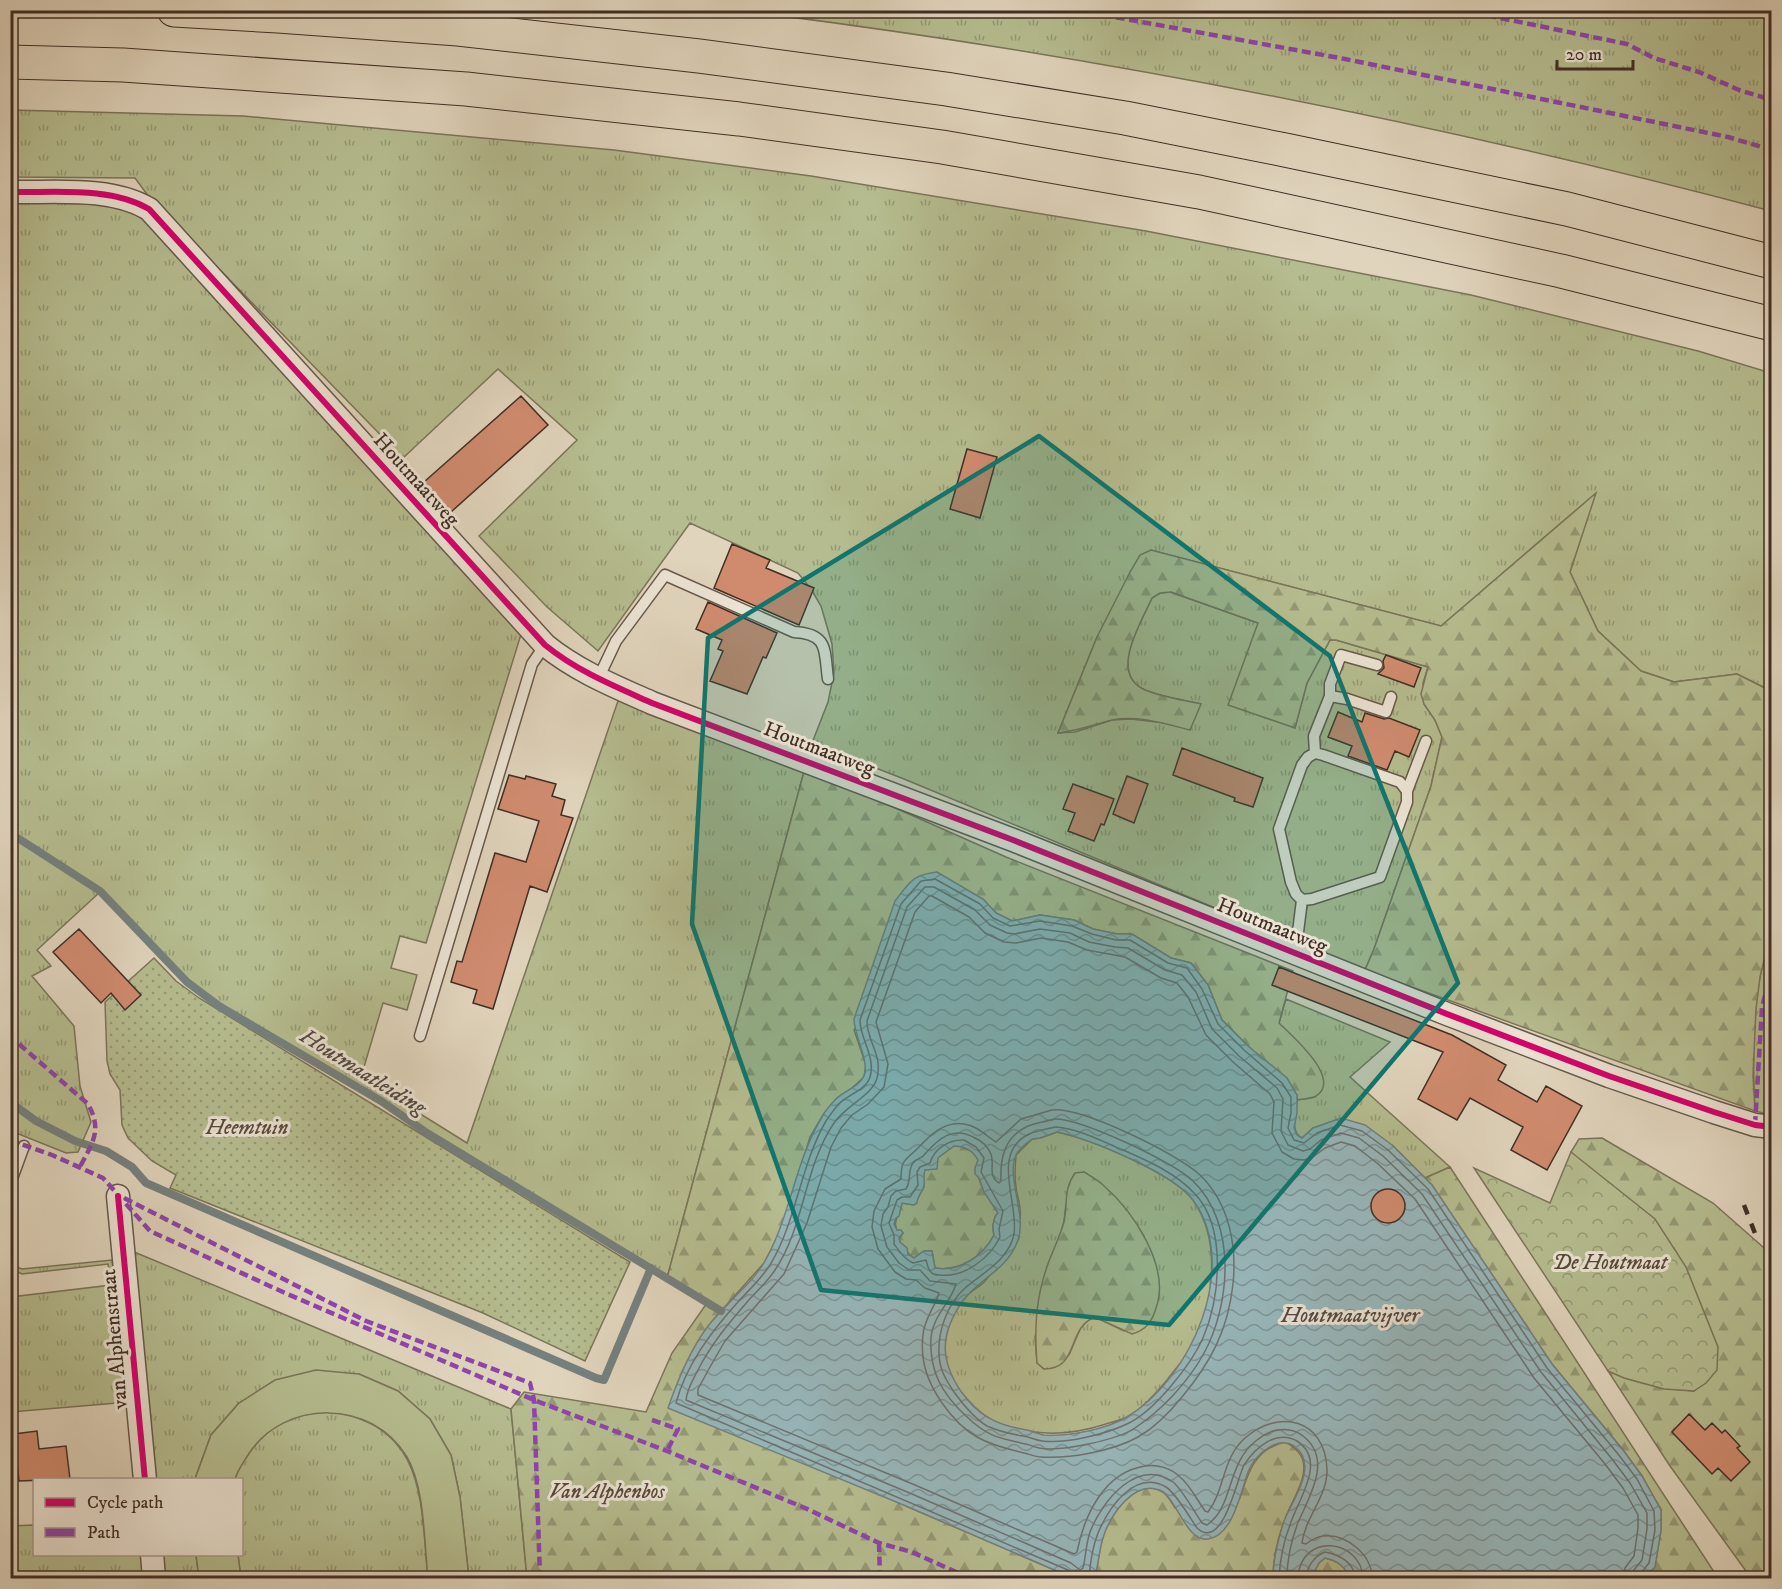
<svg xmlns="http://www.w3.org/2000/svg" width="1782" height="1589" font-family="'IM FELL DW Pica',serif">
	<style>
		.grass { fill: url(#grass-tufts); stroke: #7b755a; stroke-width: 1.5; fill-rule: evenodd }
		.forest { fill: url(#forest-firs); stroke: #7b755a; stroke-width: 1.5 }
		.park { fill: url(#park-crowns); stroke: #7b755a; stroke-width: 1.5 }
		.garden { fill: url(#garden-dots); stroke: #7b755a; stroke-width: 1.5 }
		.pitch { fill: #b5bc8f; stroke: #7b755a; stroke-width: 1.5 }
		.water { fill: url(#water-waves); stroke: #75807e; stroke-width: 1.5; fill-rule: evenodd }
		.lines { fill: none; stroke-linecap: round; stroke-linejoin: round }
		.shore { stroke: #6c7270; stroke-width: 1.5 }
		.stream { stroke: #75807e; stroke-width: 8 }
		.building { fill: #d08b6f; stroke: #412e25; stroke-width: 1.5 }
		.lane-casing { stroke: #69584b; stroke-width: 13 }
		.street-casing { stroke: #69584b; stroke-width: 25 }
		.highway-casing { stroke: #412e25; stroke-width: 35 }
		.lane { stroke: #ebe3d3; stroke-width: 10 }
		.street { stroke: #ebe3d3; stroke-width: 22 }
		.highway { stroke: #e0d4bc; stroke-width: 33 }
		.rail { stroke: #412e25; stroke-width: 4.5; stroke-dasharray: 10 10; stroke-linecap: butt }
		.quiet { stroke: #8e44ad; stroke-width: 4.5; stroke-dasharray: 9 4.5; stroke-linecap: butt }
		.cycleway-casing { stroke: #ebe3d3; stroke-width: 10 }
		.cycleway { stroke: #d6006c; stroke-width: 6 }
		.marked { fill: #0f766e; fill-opacity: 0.2; stroke: #0f766e; stroke-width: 4.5; stroke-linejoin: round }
		.labels { text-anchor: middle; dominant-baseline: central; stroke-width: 6; stroke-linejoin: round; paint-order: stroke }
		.street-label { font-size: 21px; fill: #412e25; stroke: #ebe3d3 }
		.park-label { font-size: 21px; font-style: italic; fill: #584a3a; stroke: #ebe3d3 }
		.water-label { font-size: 22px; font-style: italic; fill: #524943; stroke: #ebe3d3 }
	</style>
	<defs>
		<pattern id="grass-tufts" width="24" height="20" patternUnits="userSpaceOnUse" patternTransform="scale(1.5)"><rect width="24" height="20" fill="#b5bc8f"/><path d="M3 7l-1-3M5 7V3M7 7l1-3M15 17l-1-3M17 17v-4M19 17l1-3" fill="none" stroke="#959975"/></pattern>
		<pattern id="forest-firs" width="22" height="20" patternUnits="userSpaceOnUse" patternTransform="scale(1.5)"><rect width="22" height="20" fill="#b5bc8f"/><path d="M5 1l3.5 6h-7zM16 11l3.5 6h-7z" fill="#959975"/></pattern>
		<pattern id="park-crowns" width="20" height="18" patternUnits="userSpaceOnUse" patternTransform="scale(1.5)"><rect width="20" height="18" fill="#b5bc8f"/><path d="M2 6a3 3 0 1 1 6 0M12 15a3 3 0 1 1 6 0" fill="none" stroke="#959975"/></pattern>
		<pattern id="garden-dots" width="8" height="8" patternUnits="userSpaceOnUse" patternTransform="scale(1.5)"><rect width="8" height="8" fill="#b5bc8f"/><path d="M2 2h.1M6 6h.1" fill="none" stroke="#959975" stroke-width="1.8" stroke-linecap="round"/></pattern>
		<pattern id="water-waves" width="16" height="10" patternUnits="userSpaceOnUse" patternTransform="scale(1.5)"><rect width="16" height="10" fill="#97b6ba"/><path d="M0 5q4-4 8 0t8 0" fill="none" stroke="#7d9497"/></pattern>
	</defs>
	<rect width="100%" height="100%" fill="#e0d4bc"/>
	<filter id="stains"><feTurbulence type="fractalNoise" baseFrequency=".00333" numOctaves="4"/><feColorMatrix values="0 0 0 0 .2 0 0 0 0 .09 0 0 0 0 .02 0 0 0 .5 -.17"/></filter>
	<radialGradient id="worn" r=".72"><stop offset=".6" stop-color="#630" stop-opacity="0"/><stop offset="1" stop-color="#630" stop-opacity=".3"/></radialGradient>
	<path class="grass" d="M743 11H1771V211C1434 122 1090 54 743 11Z
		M11 110 243 116 614 150 811 176 1146 231 1471 295 1698 351 1771 373V691L1737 674 1674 682 1641 671 1598 631 1570 572 1595 494 1441 626 1151 550 1097 637 1058 733 1075 732 1112 720 1131 719 1156 722 1200 704C1183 700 1162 697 1145 690 1108 674 1141 622 1152 598L1160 593 1170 592 1258 623 1295 727 1307 683 1330 640H1336L1428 667 1423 683 1424 704 1435 720 1442 737 1431 786 1374 949 1365 970 904 779 812 743 828 702 834 673 832 644 821 606 811 589 798 573 690 523 598 651 547 607 479 536 577 440 498 369 403 458 149 197 135 178 11 177Z
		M10 202 112 204 129 211 143 219 522 631 426 943 400 936 391 968 417 975 407 1010 383 1003 361 1077 467 1143 619 698 590 687 564 672 544 658 805 768 667 1278 427 1133 381 1101 219 1006 187 982 100 892 37 950 51 966 32 976 74 1026 80 1086 91 1122 78 1152 66 1153 11 1131Z
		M1771 928V1115L1755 1111C1753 1067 1752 1021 1760 977 1763 961 1768 944 1771 928Z
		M1286 999 1390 1042 1350 1077 1450 1167 1425 1178 1392 1145 1313 1128 1302 1138C1289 1131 1297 1113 1297 1100L1315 1097 1279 1023Z
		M1057 1132C1091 1139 1173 1173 1193 1200 1222 1241 1214 1306 1191 1347 1185 1359 1175 1369 1167 1380 1156 1393 1143 1408 1127 1417 1121 1420 1113 1422 1106 1424 1070 1436 1036 1437 1000 1424 979 1416 949 1384 946 1362 942 1338 950 1312 967 1295 972 1290 980 1287 985 1281 995 1270 1002 1251 1009 1238 1012 1232 1019 1224 1020 1218 1022 1209 1017 1196 1016 1187 1014 1176 1015 1166 1016 1155L1032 1139 1040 1138ZM1084 1172C1111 1189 1126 1210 1144 1236L1124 1331 1095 1317 1088 1320 1081 1327 1069 1355 1044 1369 1037 1363 1035 1337 1064 1221 1066 1204Z
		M127 1249 511 1409 527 1578H469L460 1497 451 1455 430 1419 398 1391 359 1374 239 1403 211 1435 195 1479H150Z
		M112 1260 129 1402 11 1412V1297L111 1285 108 1264 22 1274 11 1269V1265L22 1269Z
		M326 1411C427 1424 420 1499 428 1578H241L238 1555 242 1554V1480H235C239 1463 261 1435 276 1426 290 1418 310 1413 326 1411Z
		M34 1525V1554L147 1555 150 1578H11L10 1526Z
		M158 1555H196L199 1578H160Z"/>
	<path class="forest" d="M1596 493 1570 572 1598 631 1641 671 1674 682 1737 674 1771 691 1772 928 1760 977 1756 1009 1753 1076 1755 1111 1365 970 1374 949 1431 786 1442 737 1435 720 1424 704 1421 694 1428 667 1336 640H1330L1307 683 1295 728 1228 705 1258 623 1171 592 1160 593 1152 598C1141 623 1108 674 1145 690 1162 697 1183 700 1201 704L1190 730C1166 724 1138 715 1112 720 1093 725 1077 731 1058 733L1097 637 1130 572 1140 555 1151 550 1441 626Z
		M805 768 1006 857 1293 971 1279 1023C1291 1035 1343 1079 1316 1096 1311 1099 1303 1099 1297 1100V1095L1222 1020 1208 985 1191 963 1171 958 1132 934H1117L1093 929 1074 920 1040 915 1012 921 996 913 983 899 962 888 854 1030 866 1065 864 1077 853 1087 837 1098 823 1115 810 1137 787 1214 775 1242 764 1263 721 1311 906 1506 1073 1578H527L511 1409 524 1392 646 1412 672 1353 707 1303 667 1278Z
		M1602 1138 1713 1203 1771 1254V1578H1751L1670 1466 1608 1371C1636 1383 1662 1389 1694 1391L1571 1152 1579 1139Z
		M954 1146C962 1146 976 1150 978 1160 979 1165 978 1173 979 1179 983 1192 991 1202 998 1213 993 1218 992 1228 994 1235 982 1257 960 1272 935 1268L932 1251H924L914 1258C908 1254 900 1245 899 1239L903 1233 897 1230C892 1220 901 1214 902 1203L914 1205 924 1187 923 1173 925 1170 937 1158Z
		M1450 1167 1718 1578H1644L1655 1567 1661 1530V1510L1642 1476 1623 1450 1552 1364 1432 1185 1425 1178Z
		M1084 1172C1090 1176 1098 1180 1103 1185 1133 1211 1171 1267 1156 1308 1152 1322 1146 1330 1132 1334L1095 1317C1066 1328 1080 1369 1044 1369L1037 1363C1034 1326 1036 1296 1049 1261 1054 1248 1060 1236 1064 1222 1068 1203 1063 1190 1075 1173Z
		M1285 1442C1322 1460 1295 1492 1285 1519 1278 1537 1273 1559 1273 1578H1095C1098 1565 1099 1550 1103 1536 1110 1515 1138 1474 1164 1493 1168 1496 1172 1503 1175 1508L1240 1498C1248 1472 1255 1449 1285 1442Z
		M1325 1558C1339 1561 1344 1567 1351 1578H1311L1319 1563Z"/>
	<path class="park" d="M1571 1152 1655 1219 1686 1267 1718 1347 1717 1370 1706 1383 1694 1391 1664 1389 1624 1378 1608 1371 1474 1168 1550 1203Z"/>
	<path class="garden" d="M154 958 176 981 199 998 630 1262 585 1361 483 1313 170 1188 176 1175 152 1161 128 1138 122 1125 120 1090 110 1074 107 1061 105 1002Z"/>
	<path class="pitch" d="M316 1370 359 1374 398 1391 430 1419 451 1455 460 1497 469 1578H428C424 1542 425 1488 407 1457 372 1398 283 1399 248 1455 243 1463 237 1471 235 1479H195L211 1435 239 1403 275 1380Z
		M196 1555H238L241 1578H199Z"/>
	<path class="water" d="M937 872 983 899 996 913 1012 921 1040 915 1074 920 1093 929 1117 934H1132L1171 958 1191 963 1208 985 1222 1020 1248 1046 1287 1078 1297 1095V1113L1294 1128 1297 1135 1302 1138 1313 1128 1341 1118 1365 1125 1392 1145 1432 1185 1552 1364 1623 1450 1642 1476 1661 1510V1530L1655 1567 1644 1578H1351C1344 1567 1339 1561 1325 1558L1319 1563 1311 1578H1273C1273 1559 1278 1540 1284 1521 1292 1501 1320 1464 1294 1446 1277 1435 1254 1456 1248 1472 1241 1491 1233 1536 1208 1539 1187 1542 1177 1501 1163 1492 1136 1476 1109 1516 1103 1538 1099 1551 1098 1565 1095 1578H1073L906 1506 668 1408C678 1379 690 1350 708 1326 725 1304 752 1284 765 1261 791 1215 795 1161 822 1117 825 1111 831 1104 836 1099 844 1091 859 1087 864 1076 870 1062 854 1036 854 1019L895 901C910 882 912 875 937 872ZM1057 1132C1090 1139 1173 1173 1193 1200 1241 1266 1191 1379 1127 1417 1107 1429 1067 1437 1044 1435 1038 1434 1032 1431 1027 1430 996 1425 978 1416 960 1390 939 1358 941 1333 962 1302 979 1278 1007 1271 1018 1240 1027 1215 1006 1177 1016 1155 1019 1148 1027 1143 1032 1139L1040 1138ZM954 1146C965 1146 973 1151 978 1160L975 1168V1174L979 1178 984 1192 998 1213C993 1218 992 1228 994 1235 983 1257 959 1272 935 1268L932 1251H924L914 1258 908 1254 907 1248 900 1242 899 1238 903 1233 901 1230H897L894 1224 896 1218 899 1216 902 1203 914 1205 917 1203C917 1196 923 1192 924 1185 925 1180 923 1176 925 1170L937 1169 938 1158Z"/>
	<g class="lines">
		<path class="shore" d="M1052 1110C1082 1107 1178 1154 1200 1175 1229 1203 1237 1245 1233 1284 1228 1330 1211 1362 1182 1397 1170 1412 1154 1428 1138 1437 1113 1451 1069 1459 1041 1457 1035 1457 1030 1454 1024 1453 985 1444 965 1436 942 1403 927 1381 920 1361 923 1335 924 1319 935 1307 939 1293L925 1288 916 1280 906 1279 895 1272 878 1249 872 1227 874 1211 885 1189 901 1179C901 1159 905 1161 917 1149 930 1135 944 1121 964 1124 978 1126 986 1136 996 1142L1021 1119Z
			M1054 1119C1080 1118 1174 1162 1193 1181 1237 1223 1231 1305 1203 1355 1187 1383 1162 1410 1135 1428 1117 1440 1061 1452 1039 1448 1034 1447 1030 1445 1026 1444 998 1438 988 1437 966 1416 942 1394 929 1371 931 1337 933 1316 951 1302 956 1284L930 1281 920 1270H909L899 1263 887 1247 881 1226 883 1214 888 1207 891 1196 896 1191 906 1189C912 1180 907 1171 913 1163 916 1159 922 1158 924 1155 938 1139 953 1125 975 1138 982 1141 988 1147 991 1154 995 1165 987 1175 999 1183L1001 1181C1000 1159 1004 1138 1026 1127 1034 1123 1045 1122 1054 1119Z
			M1056 1127C1080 1129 1101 1141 1123 1150 1148 1161 1176 1173 1195 1194 1227 1228 1220 1298 1203 1338 1191 1365 1155 1410 1129 1423 1107 1434 1066 1444 1042 1441 1035 1440 1030 1437 1023 1436 1011 1434 998 1431 987 1426 975 1419 962 1403 954 1392 946 1380 939 1369 939 1353 938 1331 947 1305 964 1289 982 1273 1009 1260 1014 1234 1019 1203 990 1153 1029 1134 1033 1132 1050 1128 1056 1127Z
			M964 1140 976 1147 984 1158 981 1172 1003 1211 999 1229 1000 1237C990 1258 964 1278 940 1275 937 1275 933 1275 931 1272 928 1270 927 1263 926 1260L913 1263C905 1260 899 1251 894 1244V1235L889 1223 897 1200 902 1197H910L918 1185 917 1172 920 1167 930 1163C934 1149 949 1139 964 1140Z
			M1073 1578 1072 1573 1068 1570 676 1403C686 1365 711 1332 737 1303 748 1291 761 1279 770 1265 797 1220 800 1166 826 1121 830 1115 835 1108 840 1103 849 1094 866 1090 870 1077 876 1057 860 1039 860 1020L901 904 921 881 935 879 980 904 993 918 1010 926 1040 921 1072 926 1092 934 1116 940H1130L1168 963 1187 968 1202 989 1218 1024 1244 1050 1282 1083 1291 1097V1113L1288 1128 1294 1140 1304 1143 1317 1133 1340 1125 1362 1131 1388 1150 1428 1189 1547 1368 1618 1454 1637 1479 1654 1511 1655 1530 1649 1563 1641 1573 1640 1578
			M1089 1578C1090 1564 1093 1546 1098 1533 1109 1507 1135 1469 1166 1487 1176 1493 1190 1518 1197 1528 1223 1552 1237 1478 1244 1465 1255 1448 1276 1429 1297 1441 1328 1461 1297 1501 1290 1525 1283 1543 1280 1560 1279 1578
			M1287 1578C1287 1560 1291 1542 1297 1525 1308 1498 1334 1460 1303 1436 1294 1429 1284 1428 1273 1431 1267 1433 1262 1436 1257 1440 1226 1463 1234 1507 1207 1525L1202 1523C1195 1513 1182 1489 1173 1482 1137 1457 1102 1501 1090 1532 1086 1543 1086 1556 1083 1568L1080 1570 1071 1563 912 1494 686 1400C687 1389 693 1380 698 1370 711 1344 729 1323 748 1301 757 1291 768 1281 775 1270 805 1225 804 1167 834 1123 845 1106 873 1095 877 1078 883 1055 867 1042 867 1021L907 907 925 887H934L975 910 990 925 1007 933 1014 934 1040 929 1070 933 1089 942 1115 947 1128 948 1165 970 1182 975 1196 992 1212 1029 1239 1056 1277 1088 1283 1099 1281 1131 1288 1145 1303 1151 1310 1149 1321 1140 1341 1133 1359 1138 1383 1156 1422 1194 1541 1372 1612 1459 1630 1483 1647 1513V1529L1642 1560 1634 1570 1633 1578
			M1298 1578C1301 1531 1361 1539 1363 1578
			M1306 1578C1307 1567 1314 1556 1325 1552 1340 1555 1353 1562 1356 1578
			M1372 1578C1372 1555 1346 1533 1323 1536 1316 1537 1311 1540 1306 1544L1302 1543C1305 1517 1328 1496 1327 1469 1325 1419 1279 1408 1245 1438 1222 1458 1225 1490 1208 1512L1205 1511C1197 1500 1190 1485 1180 1477 1171 1468 1157 1464 1145 1466 1104 1472 1084 1516 1077 1552L1074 1554 915 1485 698 1395V1389L710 1367 725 1341 784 1274 807 1223 831 1147 841 1128 852 1115 868 1104 884 1087 888 1064 876 1022 915 912 929 896H932L969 917 985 933 1004 942 1016 943 1041 938 1068 942 1087 950 1125 957 1161 978 1177 983 1188 997 1206 1035 1233 1062 1270 1094 1274 1102 1272 1133 1282 1152 1294 1159 1304 1160 1313 1157 1325 1148 1341 1142 1355 1146 1377 1163 1415 1199 1534 1378 1605 1464 1623 1488 1638 1515V1528L1634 1556 1625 1568 1624 1578"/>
		<path class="stream" d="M10 833 100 891 187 982 219 1006 381 1101 427 1133 721 1311
			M10 1102 36 1121 75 1141 106 1151 132 1167 146 1183 596 1378 604 1380 651 1268"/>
	</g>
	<path class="building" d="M521 396 548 425 451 512 424 482Z
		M967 449 997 457 980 518 950 509Z
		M732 544 770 560 766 568 814 588 799 625 714 588Z
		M708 602 777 633 766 658 763 657 747 694 710 681 723 651 718 649 722 640 696 629Z
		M1386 655 1421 668 1414 687 1378 674 1384 668 1383 661Z
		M1338 712 1362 722 1365 713 1384 719 1389 718 1420 730 1409 757 1395 751 1387 770 1348 756 1352 746 1328 737Z
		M1182 748 1263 778 1253 807 1234 801 1235 798 1173 775Z
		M509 775 525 779 526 776 556 784 552 796 565 800 561 815 573 818 547 892 530 886 493 1009 473 1003 477 990 451 982 457 961 462 962 495 853 526 862 539 821 498 809Z
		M1127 776 1148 784 1134 823 1113 814Z
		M1073 784 1114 799 1104 825 1101 824 1094 841 1068 831 1075 813 1063 809Z
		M79 929 141 995 125 1010 111 993 101 1003 53 952Z
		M1279 967 1452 1035 1506 1065 1498 1080 1537 1102 1546 1086 1582 1106 1547 1170 1511 1150 1523 1127 1470 1098 1457 1120 1418 1099 1443 1052 1272 985Z
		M1371 1206a17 17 0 1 1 34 0a17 17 0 1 1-34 0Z
		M1689 1414 1705 1430 1712 1423 1722 1433 1725 1430 1740 1446 1737 1448 1750 1462 1731 1481 1718 1468 1712 1474 1672 1432Z
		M37 1431 39 1449 66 1446 70 1479 19 1481 14 1434Z"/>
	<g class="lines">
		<defs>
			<path id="lane" d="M598 679 616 641 665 575 794 632C829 634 824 650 828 679
				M1330 696 1347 699 1386 712 1391 697
				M1315 753 1314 736 1330 696V684L1341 655 1377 665
				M1407 791 1426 741
				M1290 951 1298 932 1302 900 1312 899 1380 877 1407 802V791L1400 782 1323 755 1315 753 1308 757 1302 765 1279 829 1291 882 1296 894 1302 900
				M420 1036 532 664 545 645
				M10 1184 24 1146"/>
			<path id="street" d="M10 192C54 193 110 186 149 209L545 645C577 671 614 686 652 703L1013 840 1447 1014 1609 1076 1714 1112 1755 1125 1772 1127
				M118 1196 145 1480
				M152 1554 154 1578"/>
			<path id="highway" d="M174 10 278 16 458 29 699 56 946 89 1125 118 1285 150 1567 209 1772 262
				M10 62 123 65 466 89 739 119 942 147 1199 192 1561 271 1772 324"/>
		</defs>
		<use href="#lane" class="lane-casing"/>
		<use href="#street" class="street-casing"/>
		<use href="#highway" class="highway-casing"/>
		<use href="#lane" class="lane"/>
		<use href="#street" class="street"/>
		<use href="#highway" class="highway"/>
		<path class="rail" d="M1744 1205 1758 1241"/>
		<path class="quiet" d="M1076 10 1345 59 1728 137 1772 150
			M1461 10 1627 44 1654 58 1699 72 1739 90 1772 100
			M19 1044 88 1104C103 1131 92 1143 80 1167
			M1755 1125 1762 1007 1772 969
			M10 1140 52 1155 103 1178 150 1231 285 1293 534 1400 667 1451 805 1508 879 1543 912 1552 969 1578
			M124 1198 366 1321 530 1383 534 1400 540 1578
			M652 1420 678 1429 667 1451
			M879 1543 880 1578"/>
		<defs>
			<path id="cycleway" d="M10 192C54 193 110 186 149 209L545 645C577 671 614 686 652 703L1013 840 1447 1014 1609 1076 1714 1112 1755 1125 1772 1127
				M118 1196 145 1480"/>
		</defs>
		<use href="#cycleway" class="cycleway-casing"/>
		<use href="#cycleway" class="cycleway"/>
	</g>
	<path class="marked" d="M1039 436 1330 656 1458 983 1169 1325 821 1290 692 924 708 638Z"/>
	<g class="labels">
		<g class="street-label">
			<text transform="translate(416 480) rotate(48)">Houtmaatweg</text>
			<text transform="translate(819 749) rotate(21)">Houtmaatweg</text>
			<text transform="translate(1272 926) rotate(22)">Houtmaatweg</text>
			<text transform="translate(115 1339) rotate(-95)">van Alphenstraat</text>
		</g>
		<g class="park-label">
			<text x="247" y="1128">Heemtuin</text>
			<text x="1610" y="1263">De Houtmaat</text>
			<text x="607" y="1492">Van Alphenbos</text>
		</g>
		<g class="water-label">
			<text transform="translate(363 1072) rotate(32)">Houtmaatleiding</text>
			<text x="1350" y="1315">Houtmaatvijver</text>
		</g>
	</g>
	<rect width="1782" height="1589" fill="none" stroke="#e0d4bc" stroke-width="36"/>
	<rect x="12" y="12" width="1758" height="1565" fill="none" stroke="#412e25" stroke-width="3"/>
	<rect x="18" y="18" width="1746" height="1553" fill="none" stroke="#412e25" stroke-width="1.5"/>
	<rect x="33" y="1478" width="210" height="78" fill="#ebe3d3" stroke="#a79b8d" stroke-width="1.5"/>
	<rect x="45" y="1498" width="30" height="9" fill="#d6006c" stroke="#a79b8d" stroke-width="1.5"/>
	<text x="87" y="1508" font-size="18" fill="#412e25">Cycle path</text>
	<rect x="45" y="1528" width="30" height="9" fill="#8e44ad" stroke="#a79b8d" stroke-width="1.5"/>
	<text x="87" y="1538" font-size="18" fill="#412e25">Path</text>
	<path d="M1557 60v9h76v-9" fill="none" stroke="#412e25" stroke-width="3"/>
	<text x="1566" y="60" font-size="18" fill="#412e25" stroke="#ebe3d3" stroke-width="4.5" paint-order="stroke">20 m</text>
	<rect width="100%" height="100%" filter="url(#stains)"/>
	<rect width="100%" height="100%" fill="url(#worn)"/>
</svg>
